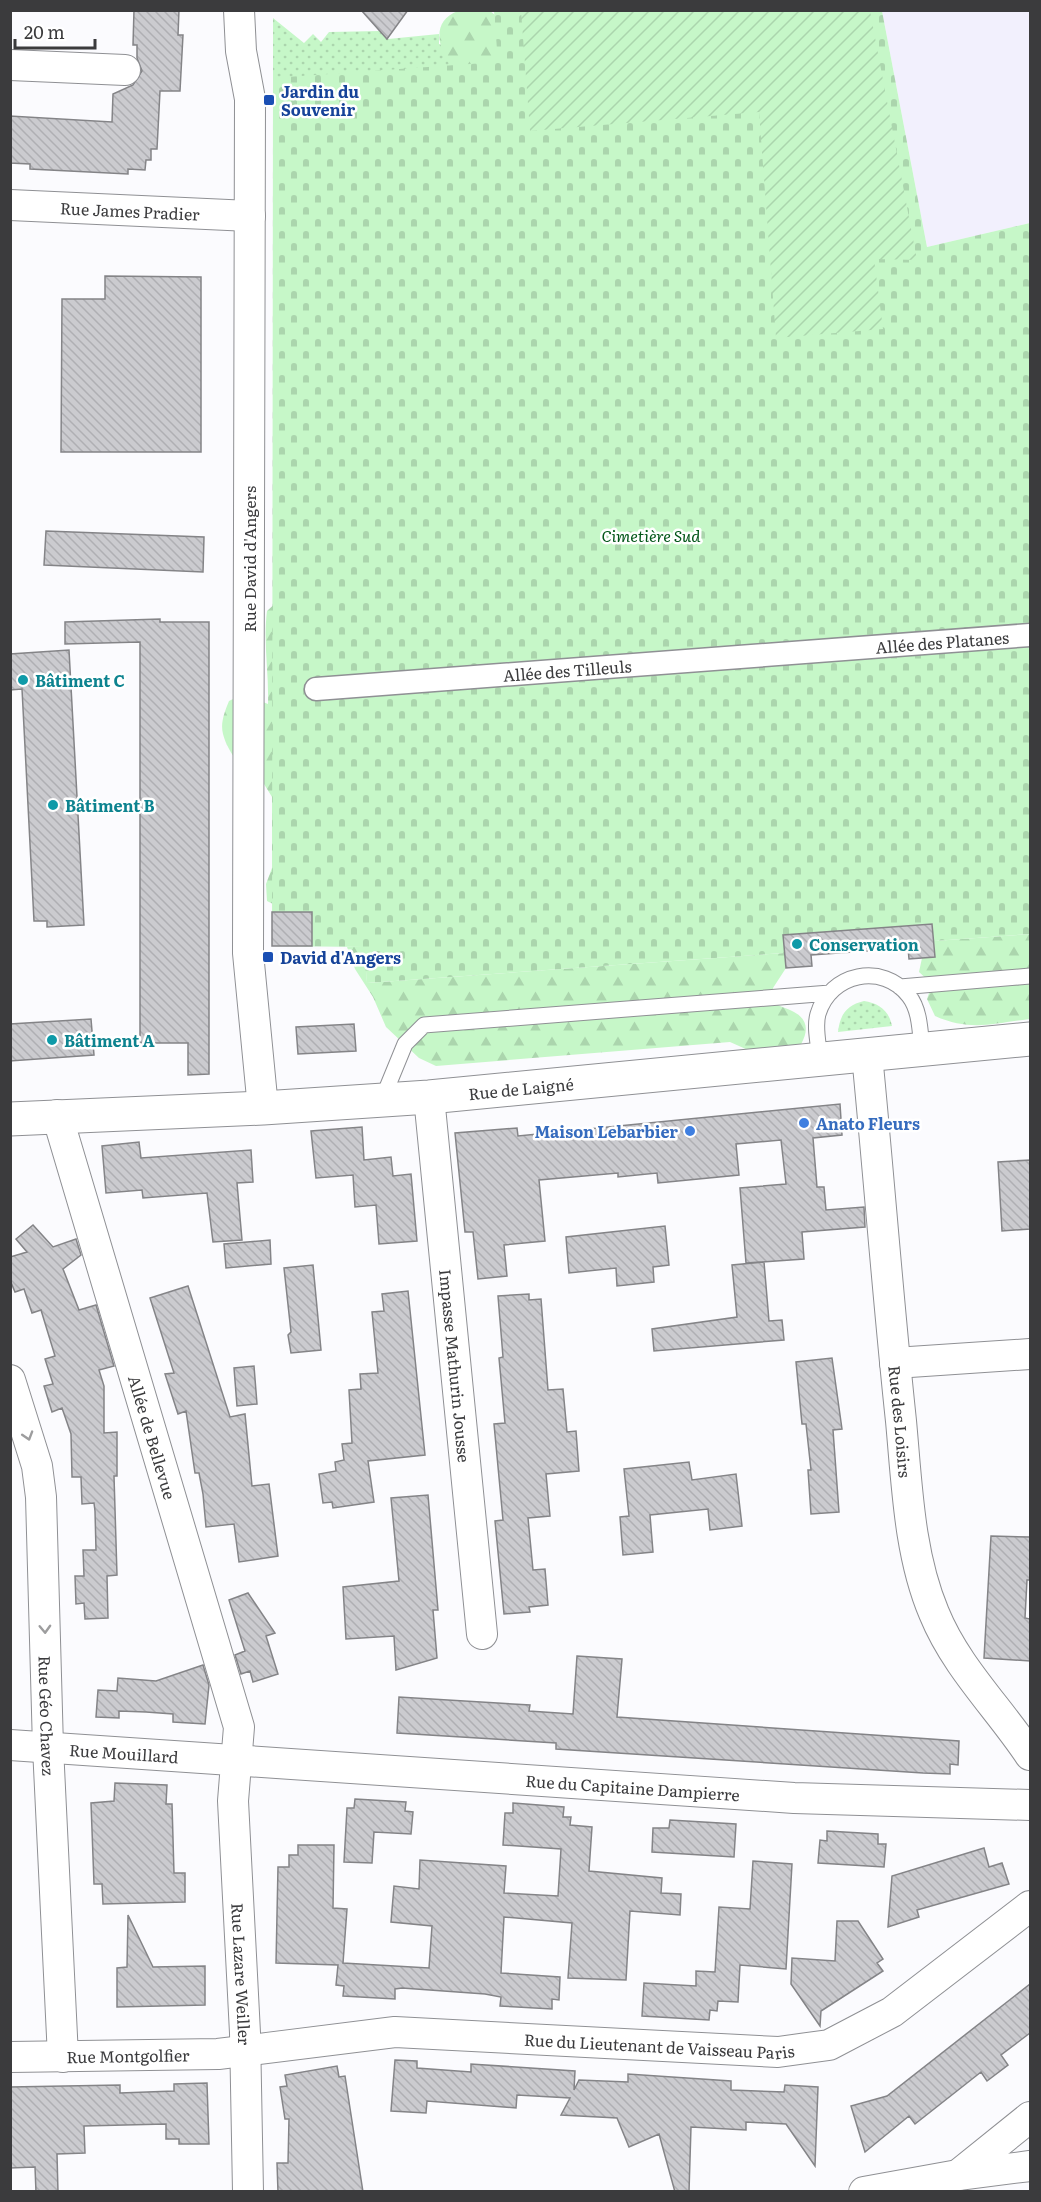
<svg xmlns="http://www.w3.org/2000/svg" width="1041" height="2202" font-family="Literata,serif">
	<style>
		.industrial { fill: #f2f0fd }
		.grass { fill: url(#grass-dots) }
		.forest { fill: url(#forest-firs) }
		.cemetery { fill: url(#cemetery-stones) }
		.garden { fill: url(#garden-furrows) }
		.building { fill: url(#building-back-hatch); stroke: #848487; stroke-width: 1.5 }
		.lines { fill: none; stroke-linecap: round; stroke-linejoin: round }
		.service-casing { stroke: #8f9094; stroke-width: 17 }
		.pedestrian-casing { stroke: #8f9094; stroke-width: 25 }
		.minor-casing { stroke: #8f9094; stroke-width: 32 }
		.tertiary-casing { stroke: #8f9094; stroke-width: 35 }
		.service { stroke: #fff; stroke-width: 15 }
		.pedestrian { stroke: #fff; stroke-width: 22 }
		.minor { stroke: #fff; stroke-width: 30 }
		.tertiary { stroke: #fff; stroke-width: 33 }
		.oneway { stroke: #9d9d9e }
		.transit-dot { fill: #1a4fb4; stroke: #fff; stroke-width: 2 }
		.culture-dot { fill: #0f9aa8; stroke: #fff; stroke-width: 2 }
		.shop-dot { fill: #3f7fe0; stroke: #fff; stroke-width: 2 }
		.labels { text-anchor: middle; dominant-baseline: central; stroke-width: 5; stroke-linejoin: round; paint-order: stroke }
		.transit-label { font-size: 16px; font-weight: bold; fill: #164399; stroke: #fff; text-anchor: start }
		.street-label { font-size: 16px; fill: #3b3b3d; stroke: #fff }
		.park-label { font-size: 16px; font-style: italic; fill: #015517; stroke: #fff }
		.culture-label { font-size: 16px; font-weight: bold; fill: #0d838f; stroke: #fff; text-anchor: start }
		.shop-label { font-size: 16px; font-weight: bold; fill: #366cbe; stroke: #fff; text-anchor: start }
	</style>
	<defs>
		<pattern id="grass-dots" width="8" height="8" patternUnits="userSpaceOnUse" patternTransform="scale(1.5)"><rect width="8" height="8" fill="#c6f7c8"/><path d="M2 2h.1M6 6h.1" fill="none" stroke="#abd5ad" stroke-width="1.8" stroke-linecap="round"/></pattern>
		<pattern id="forest-firs" width="22" height="20" patternUnits="userSpaceOnUse" patternTransform="scale(1.5)"><rect width="22" height="20" fill="#c6f7c8"/><path d="M5 1l3.5 6h-7zM16 11l3.5 6h-7z" fill="#abd5ad"/></pattern>
		<pattern id="cemetery-stones" width="16" height="16" patternUnits="userSpaceOnUse" patternTransform="scale(1.5)"><rect width="16" height="16" fill="#c6f7c8"/><path d="M2 7V4a2 2 0 0 1 4 0v3zM10 15v-3a2 2 0 0 1 4 0v3z" fill="#abd5ad"/></pattern>
		<pattern id="garden-furrows" width="10" height="10" patternUnits="userSpaceOnUse" patternTransform="scale(1.5)"><rect width="10" height="10" fill="#c6f7c8"/><path d="M-1 1l2-2M0 10L10 0M9 11l2-2" fill="none" stroke="#abd5ad"/></pattern>
		<pattern id="building-back-hatch" width="6" height="6" patternUnits="userSpaceOnUse" patternTransform="scale(1.5)"><rect width="6" height="6" fill="#cbcbcf"/><path d="M-1 5l2 2M0 0l6 6M5-1l2 2" fill="none" stroke="#afafb3"/></pattern>
	</defs>
	<rect width="100%" height="100%" fill="#fbfbfe"/>
	<path class="industrial" d="M882 11H1030V223L927 247Z"/>
	<path class="grass" d="M273 18 304 43 313 34 321 42 329 32 380 31 388 39 439 34V44L498 62 273 175Z
		M864 1001C878 1003 889 1010 892 1026L838 1032C840 1014 847 1005 864 1001Z"/>
	<path class="forest" d="M458 11H490L495 15 504 62 453 69C438 50 430 21 458 11Z
		M280 599 279 907 267 901 266 884 272 868V797L264 784C247 779 227 751 223 734 220 723 225 711 229 701L243 694 268 704C269 673 263 642 267 611Z
		M1030 934V1019C995 1023 971 1032 935 1016L927 999 932 984 919 972 922 958 935 957 934 941Z
		M347 947H365L367 983 784 953 786 968 773 988V1001C780 1008 786 1007 794 1012 815 1023 804 1043 792 1056L748 1050 730 1042 436 1066 419 1058 386 1027 373 997 355 969Z"/>
	<path class="cemetery" d="M494 11H882L927 247 1030 223V934L934 941 935 957 909 959 908 948 811 955 812 966 786 968 784 953 367 983 364 947 272 946 273 78 498 62Z"/>
	<path class="garden" d="M521 11H870L917 260 874 259 883 329 776 338 759 112 530 131Z"/>
	<path class="building" d="M134 10H179L178 35H183L180 91H160L157 149H151V160H146L145 170 128 169V174L30 169V164L10 163V116L112 122 113 94 133 85 142 71 137 58V45H133Z
		M361 10H408L387 39Z
		M105 276 201 277V452H61L62 299H105Z
		M46 531 204 537 203 572 44 565Z
		M160 619V622H209V1074L188 1075V1043H140V642L65 644V622Z
		M69 650 84 925 47 927V921H34L22 689 10 690V654Z
		M272 912H312V946H272Z
		M932 924 935 957 909 959 908 948 811 955 812 966 786 968 783 935Z
		M91 1019 94 1055 10 1061V1024Z
		M354 1024 356 1051 298 1054 296 1027Z
		M840 1104 842 1135 813 1138 817 1187H824L826 1210 864 1207 865 1227 802 1232 804 1259 746 1263 740 1188 786 1184 781 1140 736 1144 739 1175 658 1183 657 1173 618 1177V1173L539 1180 545 1241 504 1245 507 1276 478 1279 473 1232H465L455 1133 517 1128 518 1136Z
		M362 1127 364 1160 391 1157 393 1176 411 1174 417 1241 379 1244 376 1205 355 1207 353 1175 316 1178 311 1131Z
		M139 1142 141 1158 251 1150 253 1182 237 1183 242 1240 213 1242 207 1193 143 1198 142 1190 106 1193 102 1146Z
		M1030 1160V1229L1002 1231 998 1162Z
		M33 1225 53 1247 76 1239 81 1255 63 1269 79 1310 96 1305 114 1366 99 1370 104 1386V1433L117 1432V1476H114L117 1575 107 1576 108 1618 85 1619 84 1603 76 1604 75 1576H84L83 1550H96L95 1511 94 1503 82 1504 81 1477H72L71 1434 62 1408 52 1412 44 1386 53 1384 45 1359 55 1356 41 1310 32 1313 24 1289 15 1292 10 1280V1257L27 1252 16 1239Z
		M665 1226 669 1265 653 1267 654 1282 617 1286 616 1268 569 1273 566 1237Z
		M270 1240 271 1264 226 1268 224 1244Z
		M764 1262 769 1321 782 1320 784 1340 654 1351 652 1329 737 1317 732 1265Z
		M313 1265 321 1350 291 1353 288 1335 291 1332 284 1268Z
		M188 1286 230 1417 245 1414 252 1486 269 1484 278 1556 239 1562 234 1524 206 1527 203 1494 199 1473H195L186 1411 178 1414 165 1374 174 1373 150 1298Z
		M408 1291 425 1455 368 1461 374 1502 333 1508 332 1502 323 1503 319 1474 336 1471 335 1462 344 1460 342 1444 352 1443 349 1390 361 1389 360 1374 378 1373 372 1312 384 1311 382 1294Z
		M529 1294V1300L541 1299 548 1390 563 1389 567 1432 576 1431 579 1471 546 1474 550 1516 528 1518 533 1570 545 1569 548 1605 529 1607 530 1612 504 1614 495 1521 503 1520 494 1424 505 1423 499 1358 503 1357 498 1296Z
		M832 1358 842 1429 833 1430 839 1512 811 1514 808 1470H811L806 1424H802L796 1362Z
		M254 1366 257 1404 237 1406 234 1368Z
		M689 1462 692 1480 736 1474 742 1526 710 1530 708 1509 650 1515 653 1552 623 1555 620 1517 629 1516 624 1469Z
		M428 1495 438 1610H433L437 1658 396 1670 394 1636 346 1639 343 1587 399 1581 391 1498Z
		M991 1536 1030 1537V1580H1027L1025 1618 1030 1619V1661L984 1658Z
		M248 1593 275 1633 266 1636 278 1674 253 1682 250 1671 241 1674 235 1655 245 1651 229 1600Z
		M577 1656 622 1659 617 1717 959 1741 958 1765 950 1764V1774L923 1773 556 1749V1743L397 1733 399 1697 530 1705 529 1711 573 1714Z
		M203 1665 209 1685 205 1724 173 1722V1714L146 1712 119 1711V1718L96 1717 98 1690 117 1691 118 1678 156 1681Z
		M115 1783 167 1785 166 1804H172L174 1873H185V1902L103 1904 102 1884H94L91 1803 114 1801Z
		M355 1799 406 1802 405 1811 413 1812 411 1834 374 1832 372 1863 344 1862 347 1808H354Z
		M513 1803 564 1807 563 1817H571L570 1825 592 1827 589 1871 662 1878 661 1893 681 1894 680 1915 630 1911 626 1980 568 1978 572 1923 504 1917 501 1973 560 1977 559 2000 552 1999V2009L500 2006 501 1997 485 1994 402 1988 395 1989V1999L343 1996 344 1986 336 1985 338 1965 276 1963 278 1867H289V1855H298V1845H334L333 1908 347 1909 343 1963 429 1968 432 1926 391 1922 394 1886 419 1889 420 1860 506 1866 504 1893 558 1896 561 1849 503 1845 505 1813H513Z
		M670 1820 736 1824 734 1857 652 1852 653 1828H669Z
		M827 1831 878 1834V1844H886L884 1867 818 1863 820 1840 827 1841Z
		M984 1848 989 1867 1002 1863 1009 1884 917 1910 919 1917 888 1927 892 1876Z
		M753 1861 792 1864 786 1969 740 1965 738 2002 718 2001 717 2011 710 2010 709 2020 642 2016 644 1983 696 1986V1971L715 1972 719 1907 750 1909Z
		M128 1915 153 1967 205 1966V2005L117 2007V1968L127 1967Z
		M837 1921H858L883 1959 877 1963 883 1971 821 2011 820 2026 791 1984 792 1958 835 1961Z
		M1030 1984V2033L1001 2055 1008 2065 987 2081 981 2072 915 2124 909 2116 865 2152 851 2106 887 2096Z
		M395 2060 417 2061V2068L471 2072V2064L575 2071 574 2090 579 2080 628 2082V2074L731 2081V2090L784 2092 785 2085 818 2087 815 2166 786 2124 746 2122V2130L691 2127 689 2192H675L659 2134 629 2147 617 2118 561 2115 570 2098 517 2095 516 2108 427 2101 426 2113 391 2111Z
		M337 2066 339 2077 345 2076 363 2192H278L277 2163H288L289 2119H285L280 2087 287 2086 285 2075Z
		M207 2083 209 2144H179V2139H166V2124L84 2126 85 2153 57 2154 58 2192H36L35 2167 10 2168V2087L120 2085V2093L174 2091V2084Z"/>
	<g class="lines">
		<defs>
			<path id="service" d="M900 987 1030 976
				M820 1060C819 1045 814 1028 818 1014 830 973 883 962 909 996 920 1010 920 1031 922 1049
				M382 1100 405 1044 424 1025 830 993"/>
			<g id="pedestrian">
				<path id="s1" d="M316 689 1030 635"/>
			</g>
			<g id="minor">
				<path d="M239 10 241 51 250 99 248 953 263 1108"/>
				<path d="M10 65 125 70"/>
				<path id="s2" d="M10 205 250 216"/>
				<path id="s3" d="M867 1055C879 1177 888 1300 901 1421 907 1485 909 1554 934 1613 956 1667 998 1707 1030 1755"/>
				<path id="s4" d="M429 1097 482 1634"/>
				<path id="s5" d="M57 1115 239 1727 233 1801 245 2033 248 2192"/>
				<path d="M895 1363 1030 1354"/>
				<path id="s6" d="M10 1380 37 1466 41 1497 48 1747 63 2057"/>
				<path id="s7" d="M10 1745 794 1798 1030 1805"/>
				<path id="s8" d="M10 2057 218 2054 395 2032 778 2052 829 2045 892 2012 1030 1906"/>
				<path d="M958 2175 1030 2117"/>
				<path d="M864 2192 958 2175 1030 2166"/>
			</g>
			<g id="tertiary">
				<path id="s9" d="M10 1119 263 1108 429 1097 1030 1039"/>
			</g>
		</defs>
		<use href="#service" class="service-casing"/>
		<use href="#pedestrian" class="pedestrian-casing"/>
		<use href="#minor" class="minor-casing"/>
		<use href="#tertiary" class="tertiary-casing"/>
		<use href="#service" class="service"/>
		<use href="#pedestrian" class="pedestrian"/>
		<use href="#minor" class="minor"/>
		<use href="#tertiary" class="tertiary"/>
	</g>
	<defs><path id="oneway-chevron" d="M-2-3.5L2.5 0L-2 3.5" fill="none" stroke-width="1.6" stroke-linecap="round" stroke-linejoin="round" transform="scale(1.5)"/></defs>
	<g class="oneway">
		<use href="#oneway-chevron" transform="translate(28 1436) rotate(73)"/>
		<use href="#oneway-chevron" transform="translate(45 1629) rotate(88)"/>
	</g>
	<g class="transit-dot">
		<rect x="263" y="94" width="12" height="12" rx="3"/>
		<rect x="262" y="951" width="12" height="12" rx="3"/>
	</g>
	<g class="culture-dot">
		<circle cx="23" cy="680" r="6"/>
		<circle cx="53" cy="805" r="6"/>
		<circle cx="797" cy="944" r="6"/>
		<circle cx="52" cy="1040" r="6"/>
	</g>
	<g class="shop-dot">
		<circle cx="804" cy="1123" r="6"/>
		<circle cx="690" cy="1131" r="6"/>
	</g>
	<g class="labels">
		<g class="transit-label">
			<text x="281" y="91">Jardin du<tspan x="281" dy="18">Souvenir</tspan></text>
			<text x="280" y="957">David d'Angers</text>
		</g>
		<g class="street-label">
			<text stroke="none"><textPath href="#s2" startOffset="120">Rue James Pradier</textPath></text>
			<text transform="translate(249 559) rotate(-90)">Rue David d'Angers</text>
			<text stroke="none"><textPath href="#s1" startOffset="628">Allée des Platanes</textPath></text>
			<text stroke="none"><textPath href="#s1" startOffset="252">Allée des Tilleuls</textPath></text>
			<text stroke="none"><textPath href="#s9" startOffset="512">Rue de Laigné</textPath></text>
			<text stroke="none"><textPath href="#s4" startOffset="270">Impasse Mathurin Jousse</textPath></text>
			<text stroke="none"><textPath href="#s3" startOffset="368">Rue des Loisirs</textPath></text>
			<text stroke="none"><textPath href="#s5" startOffset="336">Allée de Bellevue</textPath></text>
			<text stroke="none"><textPath href="#s6" startOffset="340">Rue Géo Chavez</textPath></text>
			<text stroke="none"><textPath href="#s7" startOffset="114">Rue Mouillard</textPath></text>
			<text stroke="none"><textPath href="#s7" startOffset="624">Rue du Capitaine Dampierre</textPath></text>
			<text stroke="none"><textPath href="#s5" startOffset="886">Rue Lazare Weiller</textPath></text>
			<text stroke="none"><textPath href="#s8" startOffset="651">Rue du Lieutenant de Vaisseau Paris</textPath></text>
			<text stroke="none"><textPath href="#s8" startOffset="118">Rue Montgolfier</textPath></text>
		</g>
		<g class="park-label">
			<text x="651" y="535">Cimetière Sud</text>
		</g>
		<g class="culture-label">
			<text x="35" y="680">Bâtiment C</text>
			<text x="65" y="805">Bâtiment B</text>
			<text x="809" y="944">Conservation</text>
			<text x="64" y="1040">Bâtiment A</text>
		</g>
		<g class="shop-label">
			<text x="816" y="1123">Anato Fleurs</text>
			<text x="678" y="1131" text-anchor="end">Maison Lebarbier</text>
		</g>
	</g>
	<rect width="1041" height="2202" fill="none" stroke="#3b3b3d" stroke-width="24"/>
	<path d="M15 39v9h80v-9" fill="none" stroke="#3b3b3d" stroke-width="3"/>
	<text x="24" y="39" font-size="18" fill="#3b3b3d" stroke="#ffffff" stroke-width="4.5" paint-order="stroke">20 m</text>
</svg>
